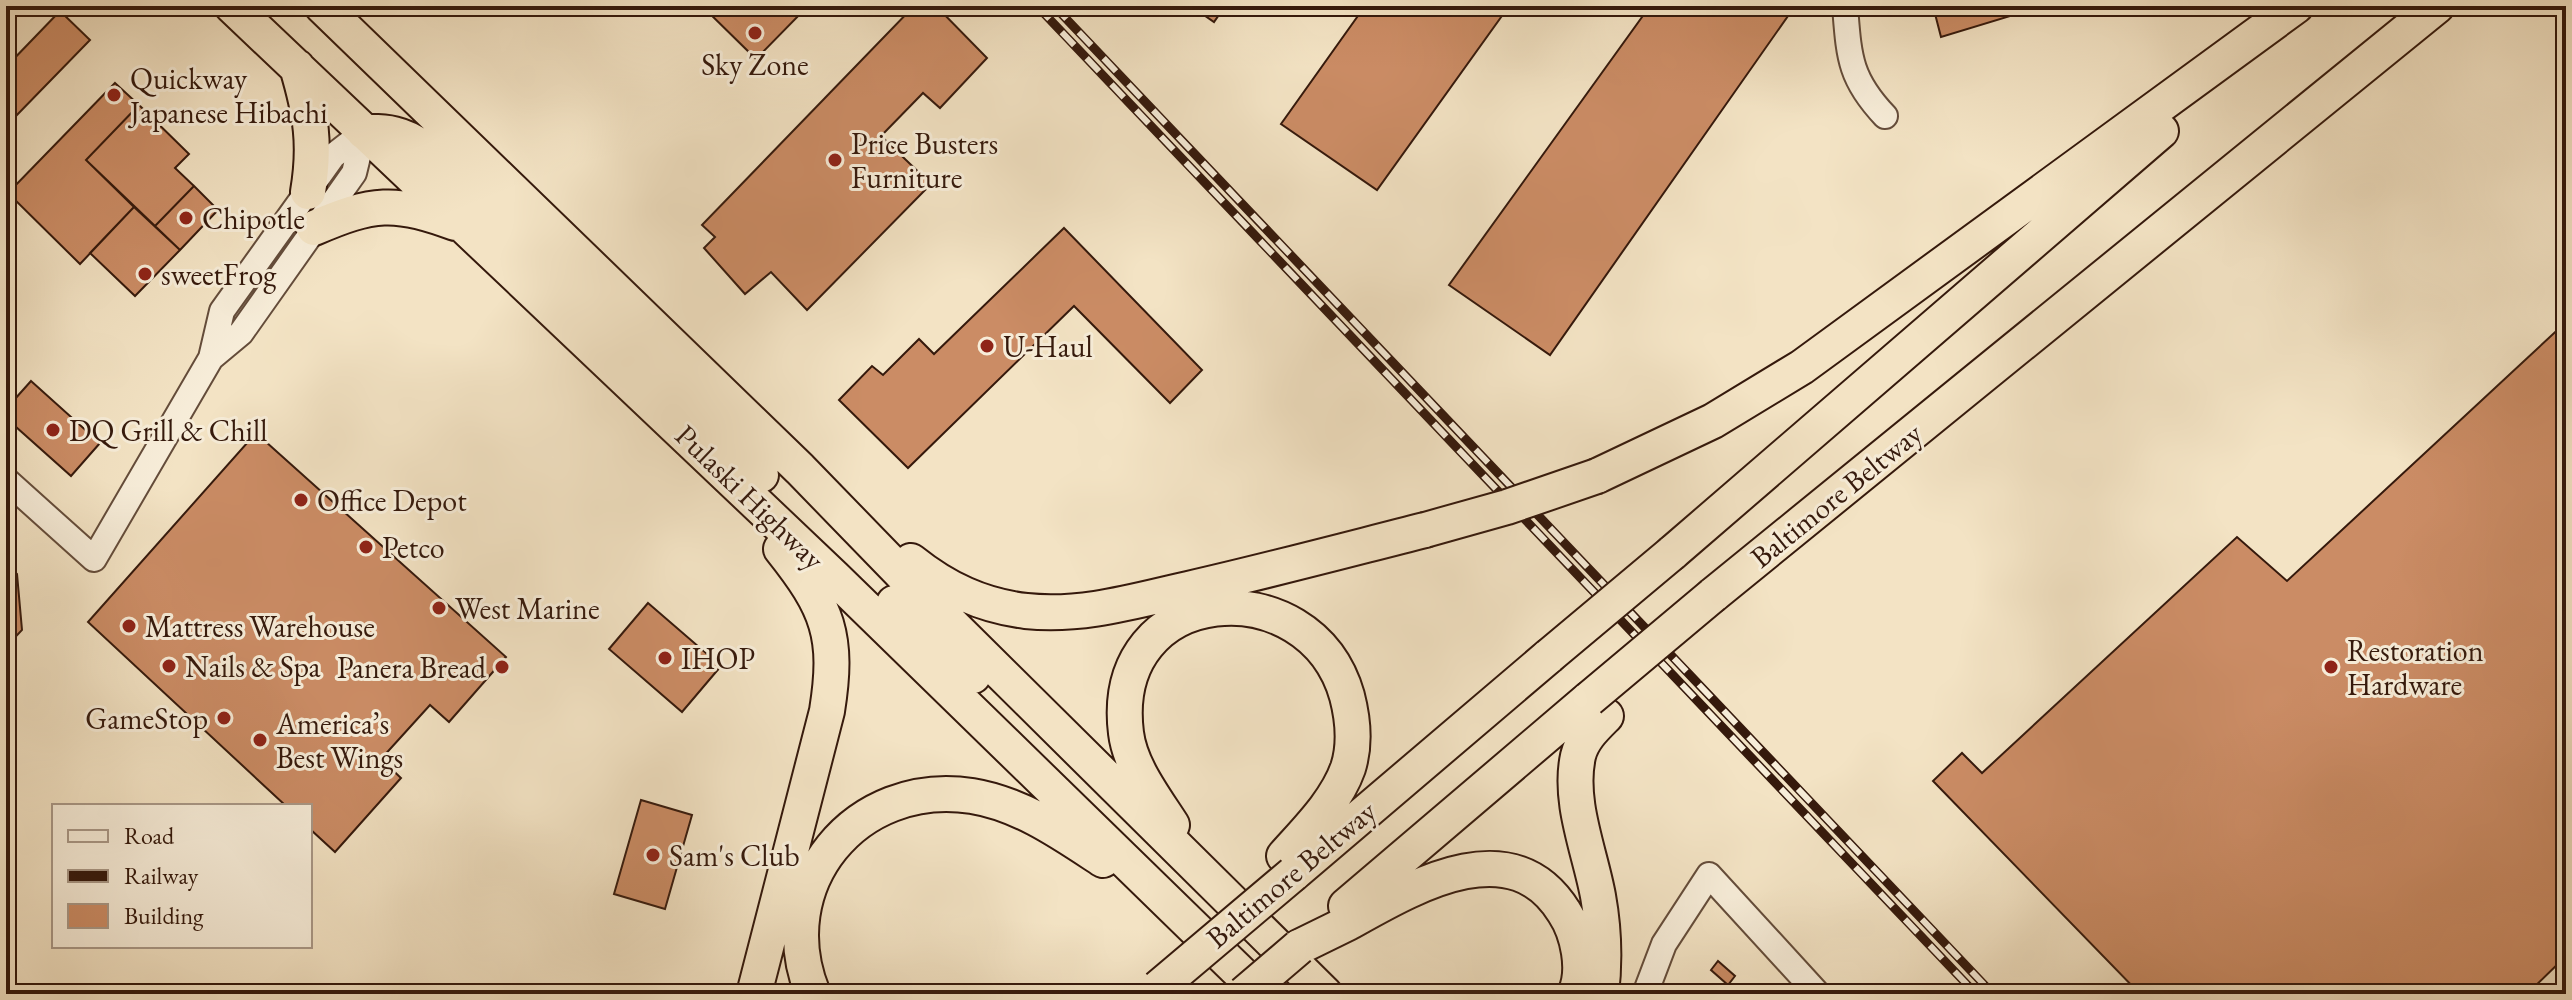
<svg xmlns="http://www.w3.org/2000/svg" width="2572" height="1000" font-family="'EB Garamond',serif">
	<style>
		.building { fill: #cb8c65; stroke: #35190c; stroke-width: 2 }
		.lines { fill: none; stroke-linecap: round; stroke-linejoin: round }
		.minor-casing { stroke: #644c3a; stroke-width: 28 }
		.highway-casing { stroke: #35190c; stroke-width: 38 }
		.minor { stroke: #f7edd9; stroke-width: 24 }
		.highway { stroke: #f3e3c4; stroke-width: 34 }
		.rail-casing { stroke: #35190c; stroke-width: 9 }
		.rail { stroke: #f7edd9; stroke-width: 6; stroke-dasharray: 18; stroke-linecap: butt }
		.highway-bridge-casing { stroke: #35190c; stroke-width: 38; stroke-linecap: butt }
		.highway-bridge { stroke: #f3e3c4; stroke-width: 34 }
		.poi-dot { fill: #8f2418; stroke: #f7edd9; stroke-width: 3 }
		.labels { text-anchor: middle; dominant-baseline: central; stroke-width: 6; stroke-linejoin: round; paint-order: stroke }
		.poi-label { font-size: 30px; fill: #35190c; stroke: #f7edd9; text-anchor: start }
		.street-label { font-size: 30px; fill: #35190c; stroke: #f7edd9 }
	</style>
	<rect width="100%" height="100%" fill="#f3e3c4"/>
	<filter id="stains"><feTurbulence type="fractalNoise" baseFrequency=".0025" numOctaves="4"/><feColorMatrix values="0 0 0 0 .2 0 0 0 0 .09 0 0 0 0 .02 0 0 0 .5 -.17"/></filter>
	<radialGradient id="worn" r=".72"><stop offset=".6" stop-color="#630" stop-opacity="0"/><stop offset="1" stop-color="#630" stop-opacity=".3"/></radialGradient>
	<path class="building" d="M702 6H808L756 59Z
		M914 6H936L987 58 940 108 923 93 881 136 931 184 807 310 771 272 745 294 704 248 715 237 702 225Z
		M1191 6H1225L1214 22Z
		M1365 6H1509L1377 190 1281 124Z
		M1650 6H1795L1550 355 1449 285Z
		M1933 6H2043L1941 37Z
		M60 11 90 40 13 119 6 112V67Z
		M115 83 139 105 86 160 134 207 80 264 8 193Z
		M139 105 189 154 175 168 194 186 155 226 86 160Z
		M194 186 218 210 180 250 155 226Z
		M134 207 180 250 135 296 90 253Z
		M1064 228 1202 370 1170 403 1074 306 908 468 839 400 872 366 883 375 919 339 934 354Z
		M2566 322V956L2527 994H2140L1933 781 1962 753 1982 773 2237 537 2287 581Z
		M31 381 100 443 71 476 6 418V409Z
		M256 433 506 657 449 722 430 705 381 759 401 778 335 852 310 829V806H286L88 622Z
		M6 564 17 574 22 630 6 647Z
		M648 603 721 666 682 712 609 649Z
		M641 800 692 815 665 909 614 894Z
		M1718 961 1735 976 1728 985 1711 970Z"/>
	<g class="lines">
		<defs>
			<path id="minor" d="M1845 6C1849 56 1849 78 1885 116
				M211 358 241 333 354 173 364 132
				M6 480 94 559 211 358 222 311 333 156 364 132
				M1645 994 1664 944 1709 875 1818 994"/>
			<path id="highway" d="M232 6 834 577 1262 994
				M322 6 800 469 932 605 1325 994
				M297 67C311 114 316 145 308 192
				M364 132C386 131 404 134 421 147L761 475
				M314 228C372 203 395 200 455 223
				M1597 476 1713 421 1802 367 2296 6
				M1672 553 2161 131
				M911 561C946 589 982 606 1026 611 1082 617 1135 601 1188 589 1267 571 1346 550 1425 530
				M1713 595 2437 6
				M894 603 973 676
				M1172 825C1154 797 1130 766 1126 733 1107 581 1310 566 1347 696 1353 719 1355 746 1348 768 1336 802 1307 830 1284 856
				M1293 874 1549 656
				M1346 906 1589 699
				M1299 947C1315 939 1332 931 1348 923 1411 888 1511 827 1564 912 1578 933 1586 970 1575 994
				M754 994 827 711C839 636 828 608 781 549
				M813 994C768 885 856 778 972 796 1021 804 1062 833 1103 860
				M1601 994C1605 961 1604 929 1598 896 1590 852 1568 802 1578 756 1582 739 1594 728 1606 716"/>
		</defs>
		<use href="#minor" class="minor-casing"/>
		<use href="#highway" class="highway-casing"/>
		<use href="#minor" class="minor"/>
		<use href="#highway" class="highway"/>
		<defs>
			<path id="rail" d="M1037 6 1976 994
				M1054 6 1993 994"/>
		</defs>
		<use href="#rail" class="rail-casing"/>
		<use href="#rail" class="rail"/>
		<defs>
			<path id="highway-bridge" d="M1425 530 1507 507 1597 476
				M1549 656 1672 553
				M1589 699 1713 595
				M1158 988 1293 874
				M1244 994 1299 947"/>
		</defs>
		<use href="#highway-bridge" class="highway-bridge-casing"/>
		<use href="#highway-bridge" class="highway-bridge"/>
	</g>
	<g class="poi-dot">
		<circle cx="755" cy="33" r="8"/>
		<circle cx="114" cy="95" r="8"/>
		<circle cx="835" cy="160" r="8"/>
		<circle cx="186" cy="218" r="8"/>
		<circle cx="145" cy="274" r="8"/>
		<circle cx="987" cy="346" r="8"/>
		<circle cx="53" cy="430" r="8"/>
		<circle cx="301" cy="500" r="8"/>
		<circle cx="366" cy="547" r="8"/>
		<circle cx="439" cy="608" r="8"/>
		<circle cx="129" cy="626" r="8"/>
		<circle cx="665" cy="658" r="8"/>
		<circle cx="169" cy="666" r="8"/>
		<circle cx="502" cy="667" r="8"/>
		<circle cx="2331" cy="667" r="8"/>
		<circle cx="224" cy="718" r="8"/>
		<circle cx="260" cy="740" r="8"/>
		<circle cx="653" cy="855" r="8"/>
	</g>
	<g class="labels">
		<g class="poi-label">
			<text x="755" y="64" text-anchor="middle">Sky Zone</text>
			<text x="130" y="78">Quickway<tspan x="130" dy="34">Japanese Hibachi</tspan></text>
			<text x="851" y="143">Price Busters<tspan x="851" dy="34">Furniture</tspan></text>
			<text x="202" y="218">Chipotle</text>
			<text x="161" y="274">sweetFrog</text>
			<text x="1003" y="346">U-Haul</text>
			<text x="69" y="430">DQ Grill &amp; Chill</text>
			<text x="317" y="500">Office Depot</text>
			<text x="382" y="547">Petco</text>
			<text x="455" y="608">West Marine</text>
			<text x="145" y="626">Mattress Warehouse</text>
			<text x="2347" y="650">Restoration<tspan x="2347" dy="34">Hardware</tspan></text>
			<text x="681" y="658">IHOP</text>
			<text x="185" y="666">Nails &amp; Spa</text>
			<text x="486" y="667" text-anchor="end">Panera Bread</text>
			<text x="208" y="718" text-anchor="end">GameStop</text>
			<text x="276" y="723">America’s<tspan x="276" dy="34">Best Wings</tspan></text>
			<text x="669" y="855">Sam's Club</text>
		</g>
		<g class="street-label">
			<text transform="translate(1836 495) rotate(-39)">Baltimore Beltway</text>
			<text transform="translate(750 497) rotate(44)">Pulaski Highway</text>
			<text transform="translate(1291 874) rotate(-40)">Baltimore Beltway</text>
		</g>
	</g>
	<rect width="2572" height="1000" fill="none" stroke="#f3e3c4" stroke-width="32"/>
	<rect x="8" y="8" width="2556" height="984" fill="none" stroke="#35190c" stroke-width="4"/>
	<rect x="16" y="16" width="2540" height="968" fill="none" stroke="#35190c" stroke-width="2"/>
	<rect x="52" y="804" width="260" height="144" fill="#f7edd9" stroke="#a99887" stroke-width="2"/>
	<rect x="68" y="830" width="40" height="12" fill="#f7edd9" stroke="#a99887" stroke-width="2"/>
	<text x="124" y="844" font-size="24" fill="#35190c">Road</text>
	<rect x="68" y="870" width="40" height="12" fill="#35190c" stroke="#a99887" stroke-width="2"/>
	<text x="124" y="884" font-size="24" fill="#35190c">Railway</text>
	<rect x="68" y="904" width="40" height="24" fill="#cb8c65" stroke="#a99887" stroke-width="2"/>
	<text x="124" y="924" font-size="24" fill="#35190c">Building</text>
	<rect width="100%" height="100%" filter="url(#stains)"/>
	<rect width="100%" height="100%" fill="url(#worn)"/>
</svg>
